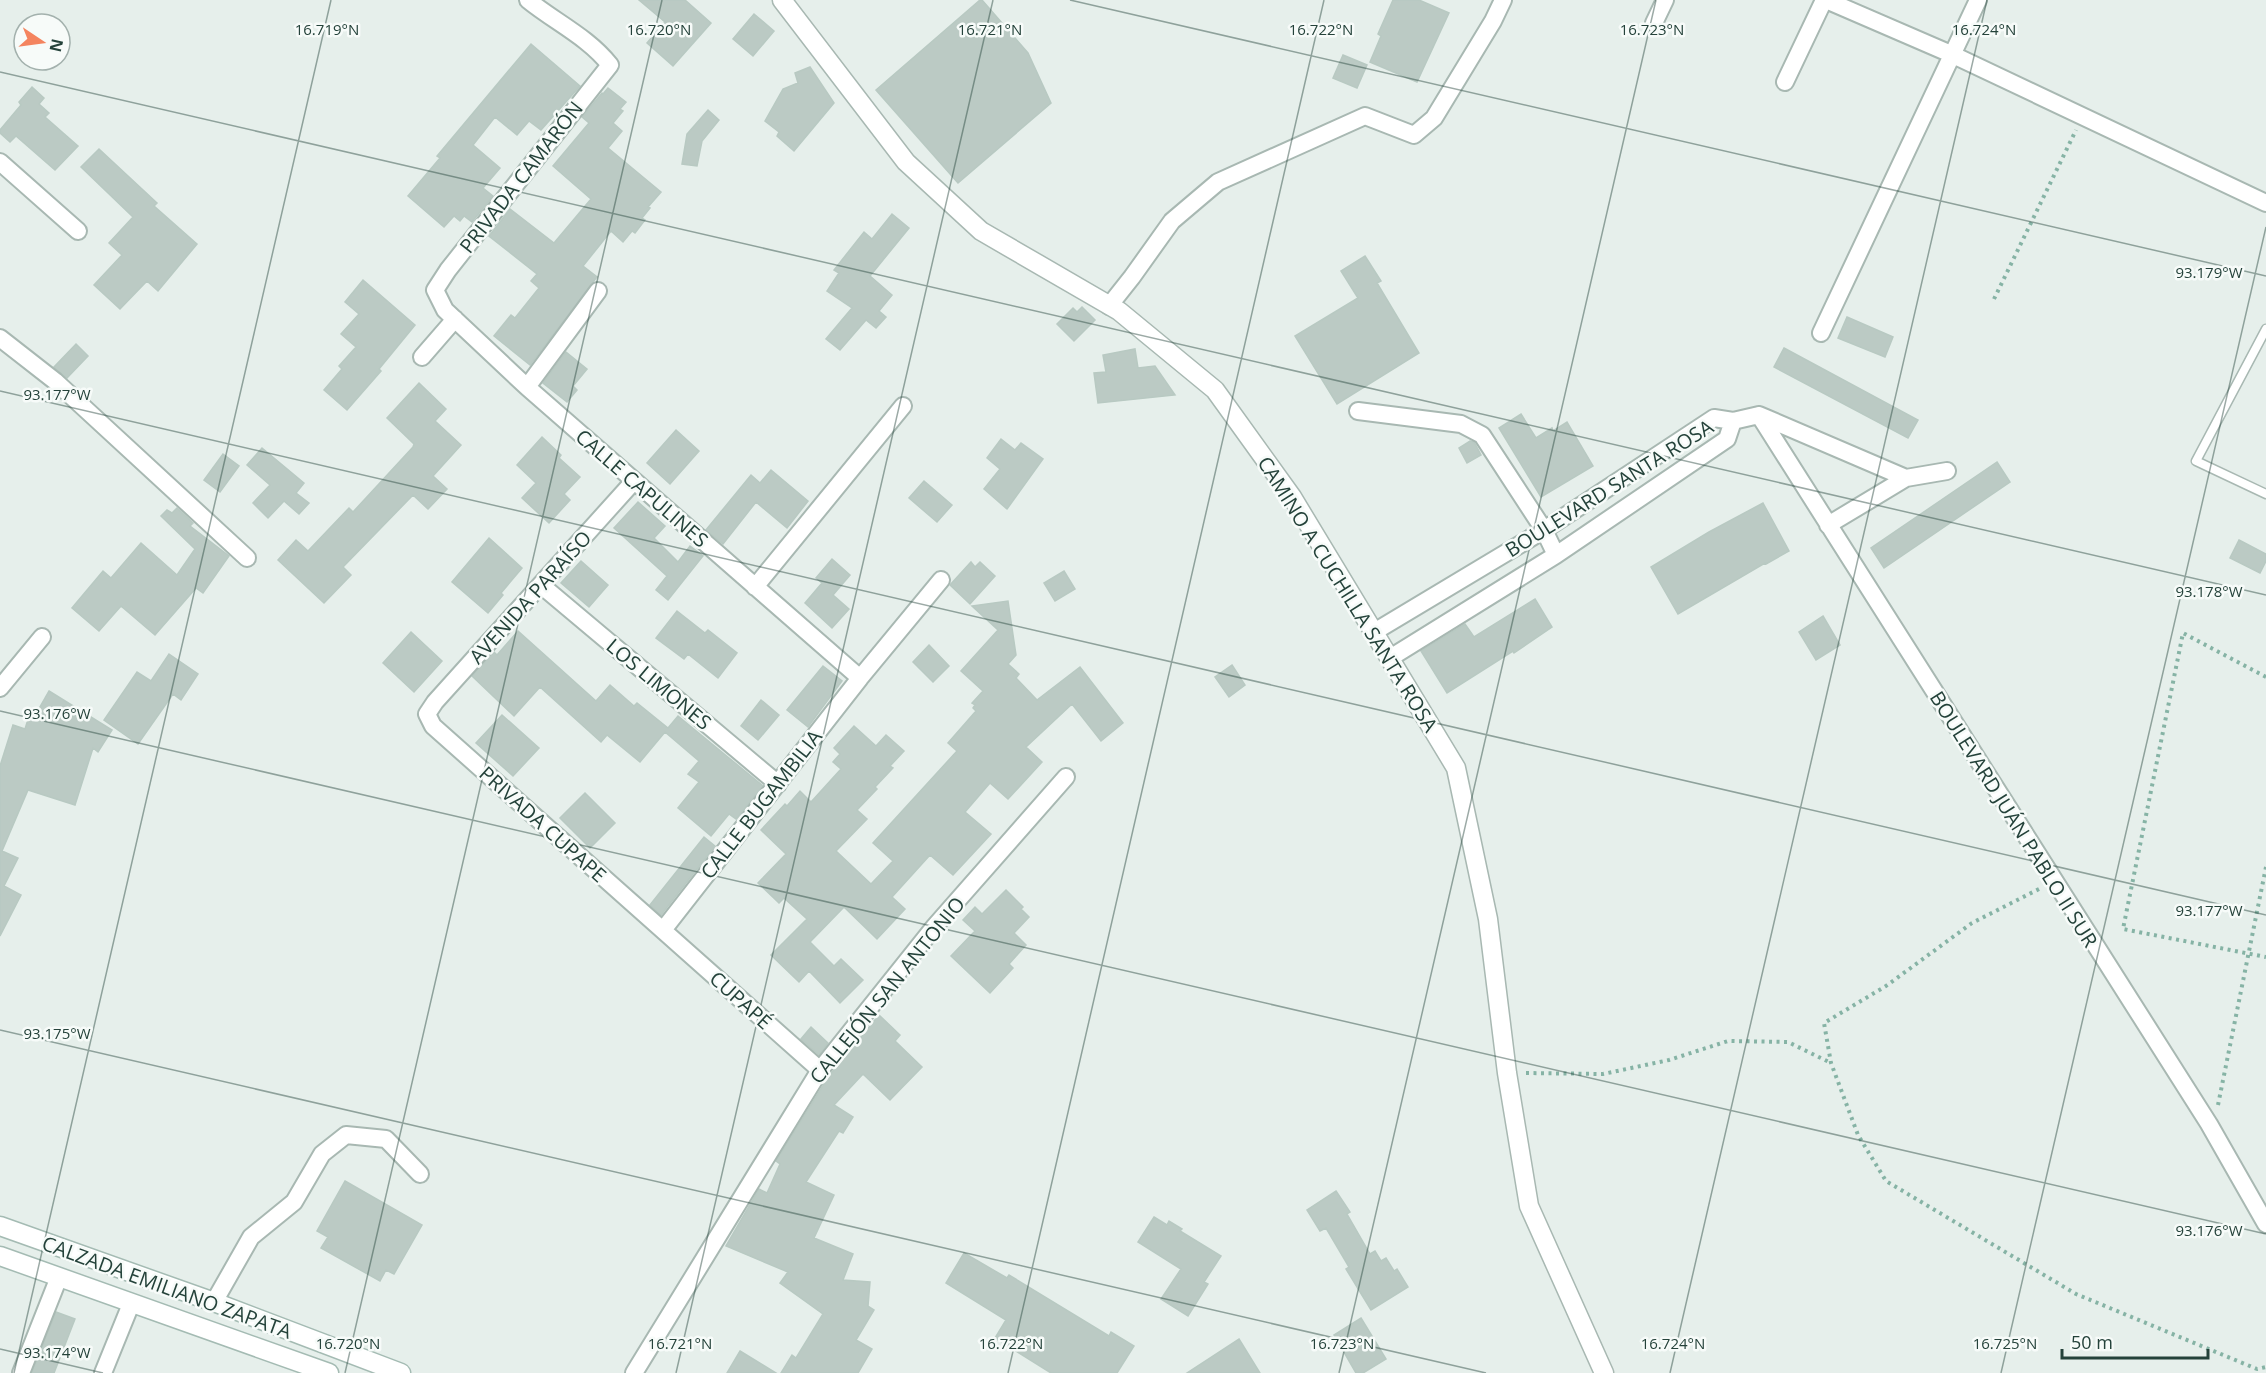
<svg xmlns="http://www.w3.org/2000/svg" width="2266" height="1373" font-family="'Open Sans',sans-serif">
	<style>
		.building { fill: #bbcac4; stroke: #b8c9c2; stroke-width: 1.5 }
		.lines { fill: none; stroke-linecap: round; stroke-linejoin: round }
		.service-casing { stroke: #a8b8b2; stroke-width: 11 }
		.minor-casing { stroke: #a8b8b2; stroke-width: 20 }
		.tertiary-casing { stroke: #a8b8b2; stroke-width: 21 }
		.secondary-casing { stroke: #a4bbb3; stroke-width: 21 }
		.path { stroke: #86b3a5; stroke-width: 4; stroke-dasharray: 3 4.5; stroke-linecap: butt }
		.service { stroke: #fff; stroke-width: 8 }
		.minor { stroke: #fff; stroke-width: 16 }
		.tertiary { stroke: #fff; stroke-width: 18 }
		.secondary { stroke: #fff; stroke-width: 18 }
		.ticks { fill: none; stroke: #24423a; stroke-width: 1.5; stroke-opacity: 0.45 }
		.labels { text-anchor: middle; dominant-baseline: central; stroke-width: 5; stroke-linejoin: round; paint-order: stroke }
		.street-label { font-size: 20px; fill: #24423a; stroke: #f7fbf9 }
		.ticks-label { font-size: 15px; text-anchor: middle; fill: #24423a; stroke: #f7fbf9; stroke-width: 5; stroke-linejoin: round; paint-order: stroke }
	</style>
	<rect width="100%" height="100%" fill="#e6efeb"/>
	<path class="building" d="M639 0H685L711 23 673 66 647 43 665 22Z
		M980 0H982L1028 53 1051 103 958 183 876 90Z
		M1393 0H1419L1449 13 1417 82 1370 62 1381 36 1378 34Z
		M754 14 774 31 753 56 733 39Z
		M531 44 580 86 541 130 529 121 517 135 495 117 473 145 500 168 483 188 493 196 472 222 464 216 460 221 454 216 444 227 408 196 440 158 437 156Z
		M1343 55 1367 65 1357 88 1333 78Z
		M810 67 834 103 794 151 777 136 779 132 765 121 783 89 798 83 795 73Z
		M32 87 44 98 39 104 49 113 45 117 78 146 55 170 16 136 10 142 0 133V130L21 105 19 102Z
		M608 88 626 102 620 109 623 111 613 123 622 131 608 148 661 192 648 207 650 208 642 218 645 220 635 233 632 231 623 242 611 231 583 266 597 277 530 365 494 336 511 315 515 318 539 288 531 281 537 274 489 236 510 209 554 243 591 199 553 166 589 123 582 117 602 93 603 94Z
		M708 110 719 120 702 141 697 166 682 164 687 134Z
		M99 149 157 203 154 206 197 244 158 291 147 281 120 309 94 285 122 255 109 243 133 217 81 167Z
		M892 214 909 228 870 276 892 295 879 311 886 317 876 328 866 320 840 350 826 339 852 308 827 291 839 273 834 270 864 232 872 239Z
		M1365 256 1381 281 1377 283 1419 353 1337 404 1295 336 1358 298 1341 271Z
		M363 280 415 325 379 369 381 371 347 410 324 390 342 369 339 366 356 347 341 334 359 314 345 302Z
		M1082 307 1095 320 1074 341 1057 324 1073 308 1077 312Z
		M1847 317 1893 337 1885 357 1838 338Z
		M76 344 88 356 67 378 54 367Z
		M1784 348 1918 420 1908 438 1774 367Z
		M1135 349 1138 368 1155 366 1175 395 1098 403 1094 373 1106 372 1103 355Z
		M566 352 587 369 573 386 577 390 567 402 543 383Z
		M419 383 446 409 435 421 461 445 433 476 447 489 428 509 413 495 343 567 351 575 324 603 278 560 296 540 308 551 349 508 353 512 413 447 414 444 387 418Z
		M1521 414 1536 438 1552 428 1553 431 1567 422 1593 466 1541 497 1499 428Z
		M676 430 699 451 670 484 647 463Z
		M542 437 561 455 559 458 580 477 564 494 570 500 549 523 522 498 536 483 517 465Z
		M1001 439 1015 450 1021 443 1043 459 1007 509 984 489 1000 469 987 458Z
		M1470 441 1474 442 1481 455 1467 463 1459 448Z
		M262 448 304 483 296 493 309 503 299 514 284 501 268 518 253 503 270 485 247 465Z
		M223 454 239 466 220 492 204 480Z
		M1997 462 2010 482 1884 568 1871 548Z
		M771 470 808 501 787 528 756 502 723 544 706 530 751 475 760 483Z
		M924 481 952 505 937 522 909 498Z
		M638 502 665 526 654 538 678 562 690 546 703 556 668 600 656 590 667 576 614 528Z
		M1763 503 1789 551 1766 564 1765 563 1678 614 1651 567 1709 532Z
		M177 508 193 523 190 526 229 556 203 593 196 588 155 635 121 606 99 631 72 608 103 571 111 578 141 543 177 575 195 549 161 516 167 510 172 513Z
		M489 538 522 568 501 593 503 595 488 613 452 582Z
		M2239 540 2266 554V561L2260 573 2230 558Z
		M832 559 850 575 833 595 849 609 832 628 805 603 822 583 816 578Z
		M581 561 608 585 589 607 561 583Z
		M971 562 975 567 980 562 995 576 970 604 950 585Z
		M1064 571 1075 589 1055 601 1044 583Z
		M1535 599 1552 627 1514 653 1513 651 1447 693 1421 651 1465 624 1474 637Z
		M1008 601 1016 655 1008 664 1019 674 1016 678 1037 700 1080 667 1123 723 1101 741 1072 704 1026 747 1042 762 1008 799 990 783 965 812 991 834 953 875 930 855 892 897 905 909 877 939 844 907 810 942 834 966 841 959 863 980 840 1003 809 971 799 982 771 955 807 919 784 898 779 903 758 883 786 854 761 830 785 804 787 806 800 791 811 802 841 769 833 762 840 754 834 748 854 726 876 746 886 735 904 751 890 766 893 768 875 787 877 789 857 810 867 819 836 851 871 884 893 861 873 843 957 751 948 743 976 711 973 708 975 705 972 703 983 691 961 671 998 630 972 606Z
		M677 611 705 633 708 630 737 653 718 678 688 654 684 659 656 638Z
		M1823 616 1840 645 1816 660 1799 632Z
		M518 631 596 701 610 685 634 706 637 703 668 728 678 716 763 786 736 819 729 814 711 836 678 808 699 782 688 774 699 761 665 732 640 762 607 735 601 742 540 687 514 716 472 676 494 652 497 655Z
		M411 632 442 661 414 692 383 663Z
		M929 645 949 666 933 682 913 662Z
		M169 654 198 674 181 700 173 694 138 744 104 720 137 672 151 681Z
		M1232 665 1245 685 1229 697 1215 677Z
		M823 666 842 681 808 727 787 710Z
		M49 691 112 730 98 752 93 748 75 805 28 790 2 851 18 858 4 886 21 895 0 936V766L13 725 25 729 31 710 37 712Z
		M761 700 779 715 758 740 741 726Z
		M502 715 539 748 513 776 476 743Z
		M585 793 615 823 590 848 560 818Z
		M704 837 715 846 661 915 650 905Z
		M1006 890 1023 907 1021 909 1029 917 1014 933 1026 945 1009 964 1013 968 990 993 951 956 975 931 963 920 975 907 982 914Z
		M879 1015 900 1035 895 1041 922 1067 890 1100 863 1074 834 1105 853 1117 843 1133 839 1131 806 1182 834 1195 814 1238 853 1254 843 1280 870 1282 868 1306 874 1310 856 1340 872 1349 858 1373H781L792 1355 796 1358 823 1314 780 1283 788 1272 726 1246 759 1189 767 1193 780 1164 776 1161 829 1076Z
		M811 1027 828 1043 819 1055 801 1039Z
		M345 1181 422 1225 394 1274 386 1270 380 1281 321 1248 328 1237 317 1231Z
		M1336 1191 1350 1212 1347 1214 1370 1254 1375 1251 1381 1261 1386 1258 1394 1271 1397 1269 1408 1287 1371 1310 1346 1269 1349 1267 1326 1228 1320 1231 1307 1210Z
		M1154 1217 1167 1225 1169 1221 1182 1229 1180 1231 1221 1256 1204 1282 1208 1284 1188 1316 1161 1299 1181 1269 1138 1242Z
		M964 1253 1007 1278 1009 1275 1109 1336 1111 1332 1134 1346 1117 1373H1051L995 1338 1006 1320 946 1283Z
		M56 1312 75 1319 54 1373H32Z
		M1361 1318 1386 1359 1363 1373H1356L1334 1335Z
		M1239 1339 1260 1373H1187Z
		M740 1351 776 1373H727Z"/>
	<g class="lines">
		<defs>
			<path id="service" d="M2266 329 2196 461 2266 494"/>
			<path id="minor" d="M528 0C555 22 588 37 610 65L448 270 435 290 445 310 527 387 860 678
				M1826 0 1951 54 2266 203
				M1654 23 1665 0
				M1785 82 1824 0
				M0 162 78 231
				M1109 306 1132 277 1172 221 1218 182 1365 116 1414 135 1434 118 1493 21 1503 0
				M1821 333 1978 0
				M0 338 55 381 247 558
				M422 357 455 319
				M527 387 598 291
				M1358 411 1461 424 1482 435 1544 530 1556 555
				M1759 415 2209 1124 2266 1224
				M634 481 435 702 427 714 433 726 820 1070
				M1828 525 1906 478 1947 471
				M541 585 778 784
				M755 587 903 406
				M1374 632 1544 530 1714 418 1733 421 1759 415 1906 478
				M1390 658 1556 555 1727 439 1733 421
				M0 688 42 637
				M663 930 860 678 941 580
				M214 1302 251 1237 294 1202 322 1154 346 1135 386 1139 420 1174
				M21 1373 59 1277
				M103 1373 131 1304
				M634 1373 820 1070 935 926 1066 777"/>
			<path id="tertiary" d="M782 0 906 162 981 231 1119 311 1215 390 1292 497 1456 768 1488 919 1507 1073 1529 1206 1604 1373"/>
			<path id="secondary" d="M0 1226 214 1302 401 1373
				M0 1256 329 1373"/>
		</defs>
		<use href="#service" class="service-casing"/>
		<use href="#minor" class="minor-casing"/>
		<use href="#tertiary" class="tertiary-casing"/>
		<use href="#secondary" class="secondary-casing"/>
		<path class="path" d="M1994 299 2076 130
			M2266 677 2183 633 2123 929 2266 957
			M2039 889 1972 923 1886 986 1824 1023 1831 1063 1858 1135 1886 1181 2076 1294 2257 1369 2266 1367
			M1526 1073 1603 1074 1669 1060 1728 1041 1788 1042 1831 1063
			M2218 1105 2266 867"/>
		<use href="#service" class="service"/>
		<use href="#minor" class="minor"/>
		<use href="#tertiary" class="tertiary"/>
		<use href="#secondary" class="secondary"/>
	</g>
	<path class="ticks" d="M1070 0 2266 276M0 72 2266 595M0 391 2266 915M0 711 2266 1234M0 1030 1486 1373M0 1349 103 1373M14 1373 331 0M345 1373 662 0M676 1373 993 0M1008 1373 1324 0M1339 1373 1656 0M1670 1373 1987 0M2001 1373 2266 227"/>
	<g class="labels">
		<g class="street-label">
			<text transform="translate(521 177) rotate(-52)">PRIVADA CAMARÓN</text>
			<text transform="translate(642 488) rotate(41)">CALLE CAPULINES</text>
			<text transform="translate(1609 488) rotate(-32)">BOULEVARD SANTA ROSA</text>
			<text transform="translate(1348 594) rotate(58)">CAMINO A CUCHILLA SANTA ROSA</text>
			<text transform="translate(530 597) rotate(-48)">AVENIDA PARAÍSO</text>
			<text transform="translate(659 684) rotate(40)">LOS LIMONES</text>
			<text transform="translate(761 804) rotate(-52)">CALLE BUGAMBILIA</text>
			<text transform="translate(2014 819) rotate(58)">BOULEVARD JUÁN PABLO II SUR</text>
			<text transform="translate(543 824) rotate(42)">PRIVADA CUPAPE</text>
			<text transform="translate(887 990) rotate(-51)">CALLEJÓN SAN ANTONIO</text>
			<text transform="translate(741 1000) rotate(42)">CUPAPÉ</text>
			<text transform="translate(167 1287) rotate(20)">CALZADA EMILIANO ZAPATA</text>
		</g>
	</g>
	<g class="ticks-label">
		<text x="327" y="35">16.719°N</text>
		<text x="659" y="35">16.720°N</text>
		<text x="990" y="35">16.721°N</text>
		<text x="1321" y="35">16.722°N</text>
		<text x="1652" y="35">16.723°N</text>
		<text x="1984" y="35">16.724°N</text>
		<text x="2209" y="278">93.179°W</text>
		<text x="57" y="400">93.177°W</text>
		<text x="2209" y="597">93.178°W</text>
		<text x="57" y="719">93.176°W</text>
		<text x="2209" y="916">93.177°W</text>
		<text x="57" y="1039">93.175°W</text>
		<text x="2209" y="1236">93.176°W</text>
		<text x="348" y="1349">16.720°N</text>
		<text x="680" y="1349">16.721°N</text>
		<text x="1011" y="1349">16.722°N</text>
		<text x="1342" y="1349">16.723°N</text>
		<text x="1673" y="1349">16.724°N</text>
		<text x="2005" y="1349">16.725°N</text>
		<text x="57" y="1358">93.174°W</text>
	</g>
	<g transform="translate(42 42) rotate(103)"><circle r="28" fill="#f7fbf9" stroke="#a3b1ad" stroke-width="1.5"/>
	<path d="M0-4.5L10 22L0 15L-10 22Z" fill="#f4845f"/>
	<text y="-9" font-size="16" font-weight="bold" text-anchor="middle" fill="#24423a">N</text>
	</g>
	<path d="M2062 1349v9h146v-9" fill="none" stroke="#24423a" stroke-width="3"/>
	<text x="2071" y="1349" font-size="18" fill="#24423a" stroke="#f7fbf9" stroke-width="4.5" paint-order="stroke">50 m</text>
</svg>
